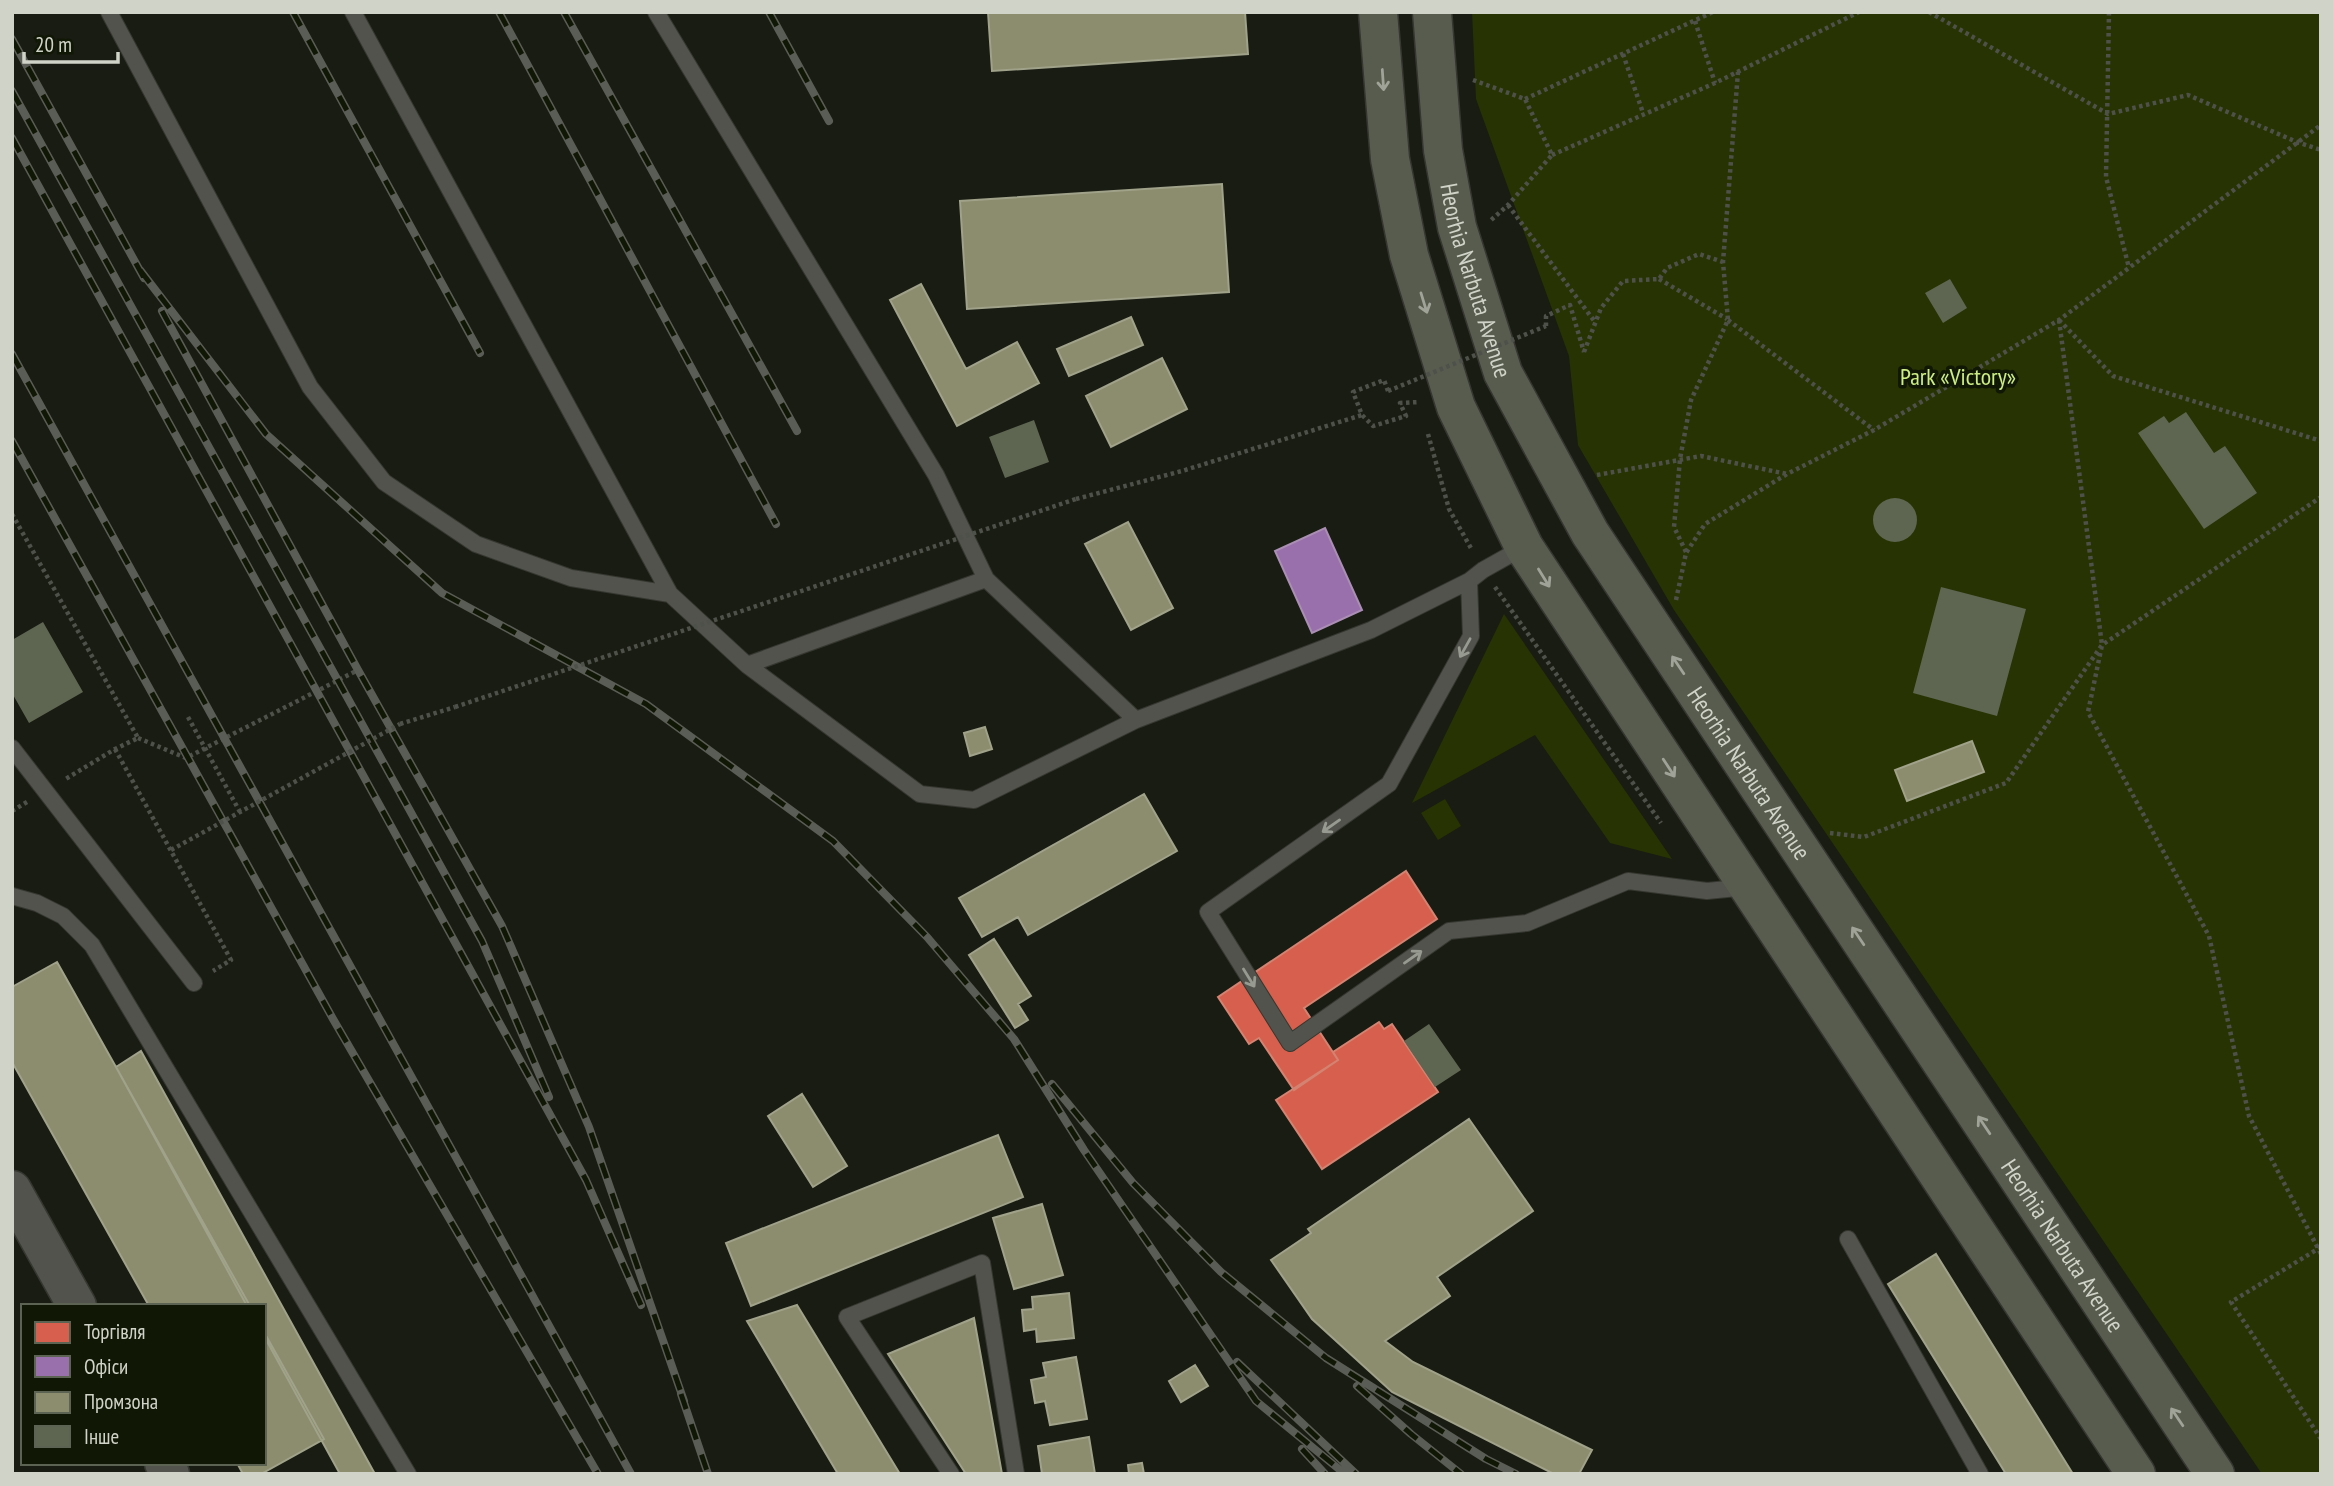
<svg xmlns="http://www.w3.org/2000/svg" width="2333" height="1486" font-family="'PT Sans Narrow',sans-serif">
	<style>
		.green { fill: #273302 }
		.shops { fill: #d6604d; stroke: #d48372; stroke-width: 2 }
		.offices { fill: #9970ab; stroke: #aa8eb4; stroke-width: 2 }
		.industry { fill: #8c8c6e; stroke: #a0a289; stroke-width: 2 }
		.building { fill: #5e6551 }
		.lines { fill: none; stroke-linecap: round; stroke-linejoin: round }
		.lane-casing { stroke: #353730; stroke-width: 18 }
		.secondary-casing { stroke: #353730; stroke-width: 41 }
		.primary-casing { stroke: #353730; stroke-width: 41 }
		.path { stroke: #4e5149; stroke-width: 4.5; stroke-dasharray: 3.5 3.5; stroke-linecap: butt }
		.lane { stroke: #51534c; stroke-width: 16 }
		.secondary { stroke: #51534c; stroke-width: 38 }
		.primary { stroke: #575c4f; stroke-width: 38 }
		.rail-casing { stroke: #5a5d55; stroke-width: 8 }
		.rail { stroke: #111705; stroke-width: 5; stroke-dasharray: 16; stroke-linecap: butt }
		.path-bridge { stroke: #4e5149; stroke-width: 4.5; stroke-dasharray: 3.5 3.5; stroke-linecap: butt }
		.oneway { stroke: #a0a498 }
		.oneway2 { stroke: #979a90 }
		.labels { text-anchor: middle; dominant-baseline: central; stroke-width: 7; stroke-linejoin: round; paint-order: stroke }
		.street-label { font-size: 24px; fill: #d0d4c8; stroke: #111705 }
		.park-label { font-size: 24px; fill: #ccee83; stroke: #111705 }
	</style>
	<rect width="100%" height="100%" fill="#191c12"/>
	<path class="green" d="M1472 12H2321V1474H2262L1674 610 1578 445 1569 356 1476 99Z
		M1504 614 1672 859 1610 843 1535 735 1412 803Z
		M1445 799 1461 826 1438 840 1421 813Z"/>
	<path class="shops" d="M1406 871 1437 919 1304 1008 1338 1060 1294 1090 1259 1038 1249 1044 1218 997Z
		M1379 1022 1384 1029 1392 1024 1438 1092 1322 1169 1276 1100 1338 1060 1333 1052Z"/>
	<path class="offices" d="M1325 528 1362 610 1312 633 1275 551Z"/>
	<path class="industry" d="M988 12H1245L1248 54 992 71Z
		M1222 184 1229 292 967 309 960 201Z
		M921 284 966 369 1017 342 1039 383 957 426 890 300Z
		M1131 317 1143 345 1069 376 1057 349Z
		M1162 358 1187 409 1111 447 1086 396Z
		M1128 522 1173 608 1131 630 1085 544Z
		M985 727 992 749 970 756 964 733Z
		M1972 741 1984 772 1907 801 1895 770Z
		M1144 794 1177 851 1028 935 1018 917 982 937 959 898Z
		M994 939 1031 996 1018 1004 1028 1020 1015 1028 969 955Z
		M57 962 116 1067 250 1306H149L12 1062V987Z
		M141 1051 375 1474H340L264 1336V1306H247L116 1067Z
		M802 1094 847 1166 813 1187 768 1116Z
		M1469 1119 1533 1211 1437 1277 1450 1296 1385 1341 1413 1362 1592 1450 1579 1474H1554L1392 1392 1312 1319 1271 1260 1311 1233 1308 1229Z
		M998 1135 1023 1197 751 1306 726 1243Z
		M1042 1204 1063 1275 1014 1289 993 1218Z
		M1936 1254 2073 1474H2006L1888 1284Z
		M1069 1293 1074 1338 1037 1342 1036 1329 1024 1331 1022 1310 1033 1309 1032 1297Z
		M797 1305 900 1474H838L747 1321Z
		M974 1318 1002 1474H966L888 1354Z
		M264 1332 324 1439 261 1474H243L237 1463H264Z
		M1076 1357 1087 1419 1050 1425 1045 1401 1035 1403 1031 1380 1046 1377 1043 1363Z
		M1195 1365 1208 1386 1181 1402 1169 1381Z
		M1089 1437 1095 1474H1042L1038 1446Z
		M1142 1463 1144 1474H1129L1128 1465Z"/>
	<path class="building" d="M1950 279 1967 308 1943 323 1925 293Z
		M2186 412 2214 453 2225 446 2257 493 2204 529 2138 433 2164 416 2169 423Z
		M1034 420 1049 462 1005 478 989 437Z
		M1873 520a22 22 0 1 1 44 0a22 22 0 1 1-44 0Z
		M1941 587 2026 609 1997 716 1913 693Z
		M43 622 83 692 29 723 12 693V640Z
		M1429 1024 1461 1070 1435 1087 1404 1041Z"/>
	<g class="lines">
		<defs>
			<path id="lane" d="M109 12 310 387 384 482 476 544 571 578 670 594 747 665 920 794 974 800 1136 720 1371 630 1469 581 1483 570 1524 547
				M353 12 670 594
				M656 12 936 475 986 579 1136 720
				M1469 581 1471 636 1389 784 1208 912 1290 1043 1449 931 1527 923 1628 881 1707 891 1747 887
				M747 665 986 579
				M12 748 194 983
				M12 896 37 903 63 916 92 945 408 1474
				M1848 1239 1980 1474
				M951 1474 847 1317 982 1263 1016 1474"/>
			<path id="secondary" d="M12 1190 77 1306
				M164 1463 170 1474"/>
			<g id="primary">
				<path d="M1378 12 1390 159 1409 255 1456 407 1524 547 2136 1474"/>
				<path id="s1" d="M1432 12 1443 150 1457 227 1503 373 1590 533 2215 1474"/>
			</g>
		</defs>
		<use href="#lane" class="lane-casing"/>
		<use href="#secondary" class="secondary-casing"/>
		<use href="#primary" class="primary-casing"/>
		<path class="path" d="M1929 12 2108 114 2188 95 2297 142 2321 150
			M2109 12 2106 177 2129 268
			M1695 21 1715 83
			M1623 54 1643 113
			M1473 80 1525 99 1552 155 1508 205 1490 221
			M1525 99 1713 12
			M1552 155 1715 83 1859 12
			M1508 205 1595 322
			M1659 279 1727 319
			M1728 320 1874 430
			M2059 320 2102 645 2088 712 2209 936 2249 1116 2321 1254
			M2059 320 2113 376 2321 441
			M1546 326V316L1570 305 1584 352
			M1584 352 1601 308 1623 281 1659 279 1667 268 1699 254 1723 262
			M1388 391 1384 380 1353 392 1362 415 1373 426 1406 416 1400 403 1419 402
			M1428 434 1449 509 1472 550
			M1597 475 1701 456 1787 474
			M1076 499 1182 471 1362 415
			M12 514 138 738 115 749 64 780
			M1686 552 1674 527 1680 459 1691 400 1728 320 1723 262 1738 72
			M1495 587 1661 823
			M1676 600 1686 553 1705 524 1787 474 1874 430 2059 320 2321 125
			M188 717 240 812
			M400 724 455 707
			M138 738 186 758 358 670
			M115 749 231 960 213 971
			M12 811 27 802
			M1830 833 1864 837 2006 783 2102 645 2321 497
			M2321 1247 2231 1302 2321 1439"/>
		<use href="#lane" class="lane"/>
		<use href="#secondary" class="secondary"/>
		<use href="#primary" class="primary"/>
		<defs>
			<path id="rail" d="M293 12 480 353
				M499 12 776 524
				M564 12 797 431
				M769 12 829 121
				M12 39 144 278
				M12 91 482 941 549 1097
				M12 138 586 1180 641 1305
				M140 270 266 434 442 593 646 704 833 841 927 937 1014 1039 1084 1150 1256 1401 1345 1474
				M162 311 358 670 502 926 589 1127 684 1401
				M12 354 631 1474
				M12 441 333 1019 598 1474
				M1052 1084 1133 1183 1221 1272 1326 1358 1486 1459 1516 1474
				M1237 1362 1356 1474
				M1357 1386 1411 1434 1461 1474
				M681 1394 708 1474
				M1302 1449 1325 1474"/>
		</defs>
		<use href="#rail" class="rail-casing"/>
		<use href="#rail" class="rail"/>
		<path class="path-bridge" d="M1388 391 1546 326
			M455 707 1076 499
			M171 850 400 724"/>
	</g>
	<defs><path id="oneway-shaft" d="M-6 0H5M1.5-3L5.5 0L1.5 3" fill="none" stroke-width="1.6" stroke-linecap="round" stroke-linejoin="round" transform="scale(1.75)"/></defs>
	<g class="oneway">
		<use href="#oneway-shaft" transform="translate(1383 80) rotate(86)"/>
		<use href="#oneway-shaft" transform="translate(1424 303) rotate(73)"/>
		<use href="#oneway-shaft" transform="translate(1544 578) rotate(58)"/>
		<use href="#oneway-shaft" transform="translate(1678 665) rotate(-124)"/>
		<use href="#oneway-shaft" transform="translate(1669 768) rotate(57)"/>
		<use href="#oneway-shaft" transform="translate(1858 936) rotate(-124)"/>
		<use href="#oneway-shaft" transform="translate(1984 1125) rotate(-124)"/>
		<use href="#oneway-shaft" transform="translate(2177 1417) rotate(-124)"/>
	</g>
	<g class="oneway2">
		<use href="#oneway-shaft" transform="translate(1465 648) rotate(119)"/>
		<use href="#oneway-shaft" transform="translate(1331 826) rotate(145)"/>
		<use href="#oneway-shaft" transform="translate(1413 957) rotate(-35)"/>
		<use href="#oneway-shaft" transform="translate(1249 978) rotate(58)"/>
	</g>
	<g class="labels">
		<g class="street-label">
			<text stroke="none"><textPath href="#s1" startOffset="273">Heorhia Narbuta Avenue</textPath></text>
			<text stroke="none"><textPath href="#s1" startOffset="840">Heorhia Narbuta Avenue</textPath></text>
			<text stroke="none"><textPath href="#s1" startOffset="1407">Heorhia Narbuta Avenue</textPath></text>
		</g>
		<g class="park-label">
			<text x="1958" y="376">Park «Victory»</text>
		</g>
	</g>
	<rect width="2333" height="1486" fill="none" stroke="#d0d4c8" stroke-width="28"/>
	<rect x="21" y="1304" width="245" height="161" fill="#111705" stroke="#5d6353" stroke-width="2"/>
	<rect x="35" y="1322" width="35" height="21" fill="#d6604d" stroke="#5d6353" stroke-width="2"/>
	<text x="84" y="1339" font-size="21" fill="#d0d4c8">Торгівля</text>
	<rect x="35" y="1356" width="35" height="21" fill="#9970ab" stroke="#5d6353" stroke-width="2"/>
	<text x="84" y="1374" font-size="21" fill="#d0d4c8">Офіси</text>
	<rect x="35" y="1392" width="35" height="21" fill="#8c8c6e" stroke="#5d6353" stroke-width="2"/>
	<text x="84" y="1409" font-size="21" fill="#d0d4c8">Промзона</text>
	<rect x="35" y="1426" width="35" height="21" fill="#5e6551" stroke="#5d6353" stroke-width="2"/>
	<text x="84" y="1444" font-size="21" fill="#d0d4c8">Інше</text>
	<path d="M24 52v10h94v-10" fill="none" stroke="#d0d4c8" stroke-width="3.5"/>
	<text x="35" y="52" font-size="21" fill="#d0d4c8" stroke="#111705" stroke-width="5" paint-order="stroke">20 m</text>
</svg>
